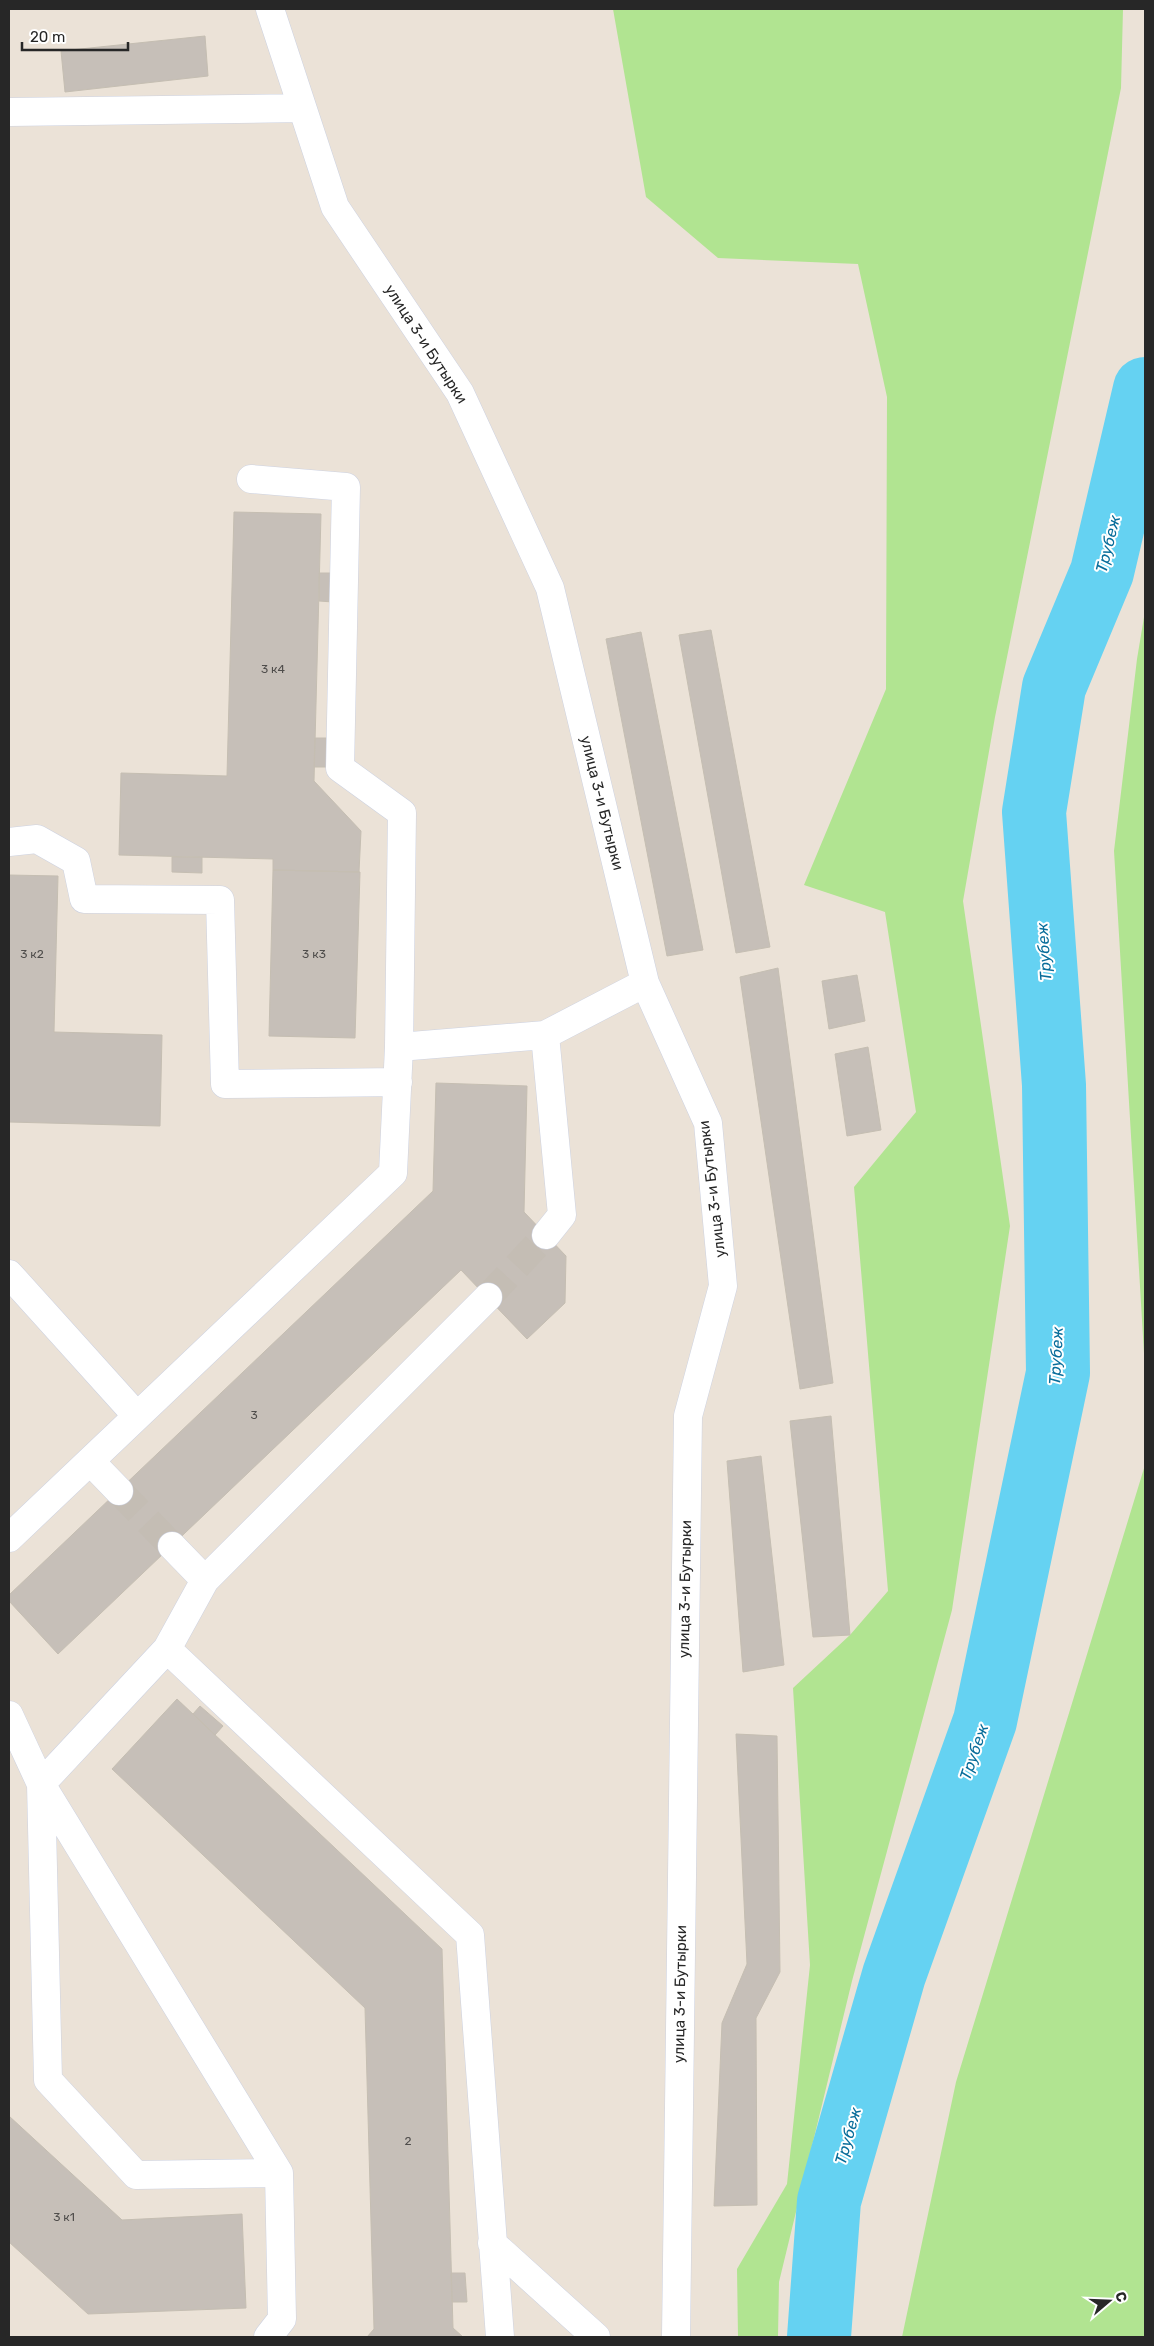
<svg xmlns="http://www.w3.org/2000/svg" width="1154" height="2346" font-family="Rubik,sans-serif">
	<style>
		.green { fill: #b1e491 }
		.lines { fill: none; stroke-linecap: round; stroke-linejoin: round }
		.river { stroke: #65d2f2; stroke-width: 64 }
		.building { fill: #c6bfb8; stroke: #c5beb2 }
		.minor-tunnel { stroke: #c4bdb4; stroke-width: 28; stroke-dasharray: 28 14; stroke-linecap: butt }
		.minor-casing { stroke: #cdd2e1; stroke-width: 29 }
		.minor { stroke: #fff; stroke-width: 28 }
		.labels { text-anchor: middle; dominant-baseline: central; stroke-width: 4; stroke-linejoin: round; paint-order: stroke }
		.number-label { font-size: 12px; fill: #4f4d4b }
		.street-label { font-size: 15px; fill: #272727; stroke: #fff }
		.water-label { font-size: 16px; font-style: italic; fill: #086d9a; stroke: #fff }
	</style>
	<rect width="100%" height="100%" fill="#ebe2d7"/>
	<path class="green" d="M613 9H1123L1121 88 995 717 963 901 1010 1226 952 1610 852 1981 779 2282 778 2337H738L737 2269 787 2184 810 1965 793 1688 850 1635 888 1591 854 1187 916 1112 885 912 804 885 886 689 887 397 858 264 718 258 646 197Z
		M1145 611V1370L1114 851 1137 659Z
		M1145 1465V2337H902L956 2082Z"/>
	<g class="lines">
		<path class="river" d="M819 2337 829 2201 894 1975 985 1721 1058 1373 1054 1085 1034 812 1054 687 1102 572 1145 389"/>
	</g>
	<path class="building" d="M205 36 208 76 65 92 61 51Z
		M234 512 321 514 314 781 361 831 359 872 273 870V859L119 855 121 773 227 776Z
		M319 573H334L333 602 319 601Z
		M711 630 770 947 736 953 679 635Z
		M641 632 703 950 667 956 606 639Z
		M315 738H331L330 767H314Z
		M172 857H202V873L172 872Z
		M273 870 360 872 355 1038 269 1036Z
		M9 875 58 876 54 1032 162 1035 160 1126 9 1122Z
		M778 968 833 1383 800 1389 740 977Z
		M857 975 865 1021 829 1029 822 981Z
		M868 1047 881 1130 847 1136 835 1054Z
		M436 1083 527 1086 524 1212 566 1256 565 1303 527 1339 461 1270 58 1654 9 1601V1595L433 1191Z
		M831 1416 850 1635 813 1637 790 1421Z
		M761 1456 784 1665 743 1672 727 1461Z
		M177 1699 442 1949 453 2328 463 2337H367L374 2329 365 2008 112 1769Z
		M200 1706 223 1726 215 1735 193 1714Z
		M736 1734 777 1736 780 1972 756 2018 757 2205 714 2206 722 2023 747 1964Z
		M9 2116 122 2220 242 2214 246 2308 88 2314 9 2242Z
		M451 2273H465L467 2302H452Z"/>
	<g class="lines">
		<path class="minor-tunnel" d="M488 1297 546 1235
			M119 1491 172 1546"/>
		<defs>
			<path id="minor" d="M270 9 335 207 460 393 550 588 645 983 708 1123 723 1286 688 1416 676 2337
				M9 112 302 108
				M251 479 346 487 340 768 402 813 399 1047
				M9 842 37 839 76 861 84 899 220 900 225 1084 398 1082
				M545 1035 562 1215 546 1235
				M9 1274 137 1416
				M90 1461 119 1491
				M9 1538 393 1173 399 1047 545 1035 645 983
				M172 1546 205 1580
				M167 1649 470 1935 500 2337
				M9 1715 41 1784 48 2080 136 2175 279 2173
				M492 2243 596 2337
				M268 2337 282 2319 279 2173 41 1784 167 1649 205 1580 488 1297"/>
		</defs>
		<use href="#minor" class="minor-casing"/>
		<use href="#minor" class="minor"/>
	</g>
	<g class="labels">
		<g class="number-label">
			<text x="273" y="669">3 к4</text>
			<text x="32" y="954">3 к2</text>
			<text x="314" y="954">3 к3</text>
			<text x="254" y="1415">3</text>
			<text x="408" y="2141">2</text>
			<text x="64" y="2217">3 к1</text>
		</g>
		<g class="street-label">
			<text transform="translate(426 344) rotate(57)">улица 3-и Бутырки</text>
			<text transform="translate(602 803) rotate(76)">улица 3-и Бутырки</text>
			<text transform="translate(712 1189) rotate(-97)">улица 3-и Бутырки</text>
			<text transform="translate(685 1589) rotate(-89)">улица 3-и Бутырки</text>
			<text transform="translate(680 1994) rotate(-89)">улица 3-и Бутырки</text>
		</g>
		<g class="water-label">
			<text transform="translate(1108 544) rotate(-76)">Трубеж</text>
			<text transform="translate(1044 952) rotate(-94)">Трубеж</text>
			<text transform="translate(1056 1356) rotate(-87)">Трубеж</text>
			<text transform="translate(974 1752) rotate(-71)">Трубеж</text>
			<text transform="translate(848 2136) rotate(-74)">Трубеж</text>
		</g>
	</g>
	<rect width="1154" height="2346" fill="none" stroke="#272727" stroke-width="20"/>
	<g transform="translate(1109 2301) rotate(71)" stroke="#ffffff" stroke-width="4" paint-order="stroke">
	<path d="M0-4L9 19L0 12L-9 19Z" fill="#272727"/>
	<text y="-8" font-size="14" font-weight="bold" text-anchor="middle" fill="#272727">С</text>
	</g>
	<path d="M22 42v8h106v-8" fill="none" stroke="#272727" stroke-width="2.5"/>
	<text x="30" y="42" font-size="15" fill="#272727" stroke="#ffffff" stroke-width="4" paint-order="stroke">20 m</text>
</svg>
